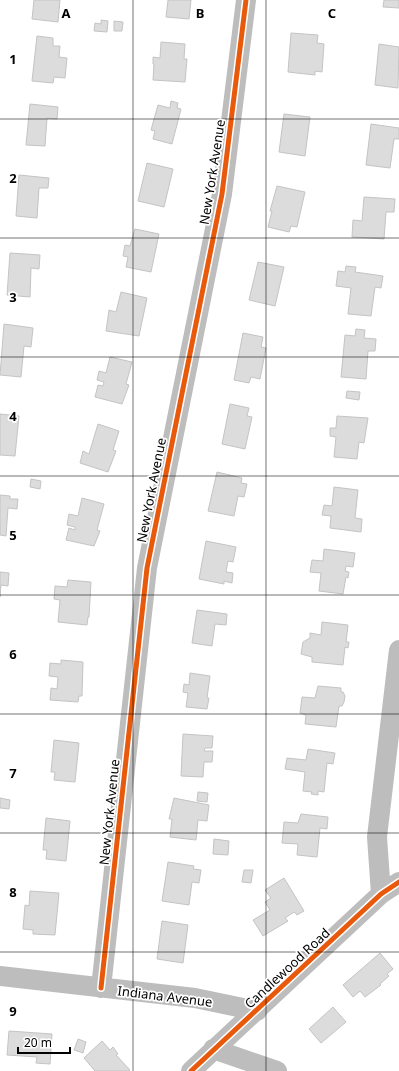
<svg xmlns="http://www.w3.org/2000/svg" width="399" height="1071" font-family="'Noto Sans',sans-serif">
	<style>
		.building { fill: #dcdcdc; stroke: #c4c4c4 }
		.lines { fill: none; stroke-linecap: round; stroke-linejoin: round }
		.minor { stroke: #bdbdbd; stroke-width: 20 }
		.cycleway-casing { stroke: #fff; stroke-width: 8 }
		.cycleway { stroke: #e8590c; stroke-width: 5 }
		.grid { fill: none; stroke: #000; stroke-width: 1; stroke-opacity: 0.55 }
		.labels { text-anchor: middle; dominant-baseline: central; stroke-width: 3.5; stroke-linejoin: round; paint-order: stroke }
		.street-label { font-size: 13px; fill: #000; stroke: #fff }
		.grid-label { font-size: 13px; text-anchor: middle; font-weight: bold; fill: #000; stroke: #fff; stroke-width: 3.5; stroke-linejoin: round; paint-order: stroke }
	</style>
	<rect width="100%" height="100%" fill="#fff"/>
	<path class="building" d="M34 0H60L58 22 32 19Z
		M168 0H191L189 19 166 17Z
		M384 0H399V8L383 7Z
		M101 20 108 21 107 32 94 31 95 23 101 24Z
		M114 21 123 22 122 31H114Z
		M291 33 318 35 317 43 324 44 322 72 315 71V75L288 72Z
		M37 36 53 38V46H60L59 57 67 58 65 78 54 77 53 83 32 81Z
		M161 42 185 44 184 59H187L185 82 153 80 154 64H153V57L160 58Z
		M379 44 399 47 398 88 375 85Z
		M171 101 178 103 177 108 181 109 172 144 153 139 155 131 151 130 158 105 170 108Z
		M30 104 58 107 57 119 47 118 45 146 26 145Z
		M284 114 310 117 305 156 279 152Z
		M371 124 399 128V139H394L390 168 366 165Z
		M147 163 173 169 164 207 138 201Z
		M19 175 49 178 48 188H39L37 218 16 216Z
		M277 186 305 192 297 227 291 226 289 232 268 227 272 211H270Z
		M364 197 395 199 394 212H386L384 239 352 237 353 220 362 221Z
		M135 229 159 234 151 272 126 267 128 257 123 256 125 245 130 246Z
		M10 253 40 255 39 269 31 268 30 297 7 295Z
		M258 262 284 267 275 306 249 300Z
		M346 266 356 267 355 272 383 276 381 288 375 287 371 316 348 314 351 288 336 286 338 271 345 272Z
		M121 292 147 298 139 336 106 331 109 310 116 312Z
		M4 324 33 328 31 347 24 346 21 377 0 375Z
		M356 329 365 330 364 338 376 339 375 351H368L366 379 341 377 345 335 355 336Z
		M243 333 263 337 261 347 266 348 260 379 251 377 249 383 234 380Z
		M110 357 132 362 126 384 129 385 122 404 95 397 98 385 103 386 104 382 97 380 99 371 106 373Z
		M347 391 360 392 359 400 346 398Z
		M230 404 249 408 247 416 252 417 245 449 222 444Z
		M0 414 19 416 15 456 0 455Z
		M337 416 368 418 364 443 359 442 357 459 334 457 336 437 330 436V428H336Z
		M98 424 119 431 113 450 116 451 108 472 80 463 83 451 89 454Z
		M217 472 242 478 241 483 247 484 244 497 238 496 234 516 208 511Z
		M31 479 41 481 40 489 30 487Z
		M334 487 358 490 355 518 362 519 361 532 330 528 331 516 322 515 324 505 332 506Z
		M0 495 10 496V499H18L17 509 8 508 6 536 0 535Z
		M82 498 104 504 97 530 100 531 94 546 66 540 69 528 75 530V527L67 525 69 514 78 516Z
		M206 541 236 547 233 562 228 561 226 572 233 573 232 583 224 581V584L199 579Z
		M324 549 355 553 353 567 346 566 345 571 349 572 348 578 346 577 343 594 319 591 321 573 310 572 312 560 323 561Z
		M0 572 9 573 8 586 1 585 0 597Z
		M68 580 91 582 89 617H88L87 625 58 622 60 600 54 599 55 586 67 587Z
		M197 610 227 614 226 625 215 624 212 646 192 643Z
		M322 622 348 625 346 642H349L348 648 345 647 343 665 312 662V657L301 654 303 642 310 638V633L321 635Z
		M61 660 83 662 82 696H79L78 702 50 700 51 688 57 689 58 677 49 676 50 663 61 664Z
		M190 673 210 676 207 698H209L207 709 186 707 188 693 183 692 184 684 189 685Z
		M318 686 341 688V692H343L345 696 344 702 342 706H339L336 727 305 724 306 715 300 713 302 697 315 698Z
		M183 734 213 736 212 748H205L204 751H213L212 762H204L203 777 181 776Z
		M54 740 79 743 75 782 54 780 55 772H51Z
		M308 749 335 753 333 764 327 763 324 792 318 791V795L311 794 312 792 303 791 305 772 285 769 287 758 306 760Z
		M198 792 208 793 207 802 197 801Z
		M0 798 10 800 9 809 0 808Z
		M174 798 209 805 207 821 198 820 196 840 170 837 172 819H169Z
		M301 814 328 817 327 829 320 828 317 857 297 855 298 844 282 843 284 822 298 823Z
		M46 818 70 821 66 861 46 859 47 850H43Z
		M214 839 229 841 228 855 213 854Z
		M168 862 194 866 193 869 201 870 199 883 192 882 189 905 162 901Z
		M244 870H253L251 883 242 882Z
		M284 878 304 911 297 915 294 912 285 918 288 921 263 936 253 920 270 910 265 902 271 898 265 890Z
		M30 891 59 893 55 935 33 934V930L23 929 25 905 29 906Z
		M162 921 188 925 183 963 157 959Z
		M380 953 393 969 387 974 389 976 380 984 381 985 365 997 360 991 353 997 343 985Z
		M333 1007 346 1022 321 1043 309 1029Z
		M9 1031 52 1034 50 1064 36 1063 37 1057 7 1055Z
		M78 1039 86 1042 83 1053 74 1050Z
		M102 1041 110 1050 113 1047 118 1054 116 1055 130 1070 129 1071H95L84 1058Z"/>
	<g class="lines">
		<path class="minor" d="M381 894 377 837 399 650
			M0 976 195 998 257 1011
			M101 988 147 568 222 194 246 0
			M213 1049 277 1071
			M191 1071 381 894 399 882"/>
		<defs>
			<path id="cycleway" d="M101 988 147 568 222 194 246 0
				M191 1071 381 894 399 882"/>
		</defs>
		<use href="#cycleway" class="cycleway-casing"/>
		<use href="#cycleway" class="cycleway"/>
	</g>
	<path class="grid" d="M133 0V1071M266 0V1071M0 119H399M0 238H399M0 357H399M0 476H399M0 595H399M0 714H399M0 833H399M0 952H399"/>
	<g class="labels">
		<g class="street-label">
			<text transform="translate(212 172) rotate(-81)">New York Avenue</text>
			<text transform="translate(151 490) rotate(-79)">New York Avenue</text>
			<text transform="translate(109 812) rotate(-84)">New York Avenue</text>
			<text transform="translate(287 968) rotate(-43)">Candlewood Road</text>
			<text transform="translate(165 996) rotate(7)">Indiana Avenue</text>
		</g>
	</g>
	<g class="grid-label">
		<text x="66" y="18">A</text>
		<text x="200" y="18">B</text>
		<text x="332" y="18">C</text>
		<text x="13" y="64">1</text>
		<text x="13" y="183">2</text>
		<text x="13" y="302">3</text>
		<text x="13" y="421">4</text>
		<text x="13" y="540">5</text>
		<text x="13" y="659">6</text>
		<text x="13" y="778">7</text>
		<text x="13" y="897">8</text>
		<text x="13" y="1016">9</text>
	</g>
	<path d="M18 1047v6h52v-6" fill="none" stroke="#000000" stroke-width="2"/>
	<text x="24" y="1047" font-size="12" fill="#000000" stroke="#ffffff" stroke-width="3" paint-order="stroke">20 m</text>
</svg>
